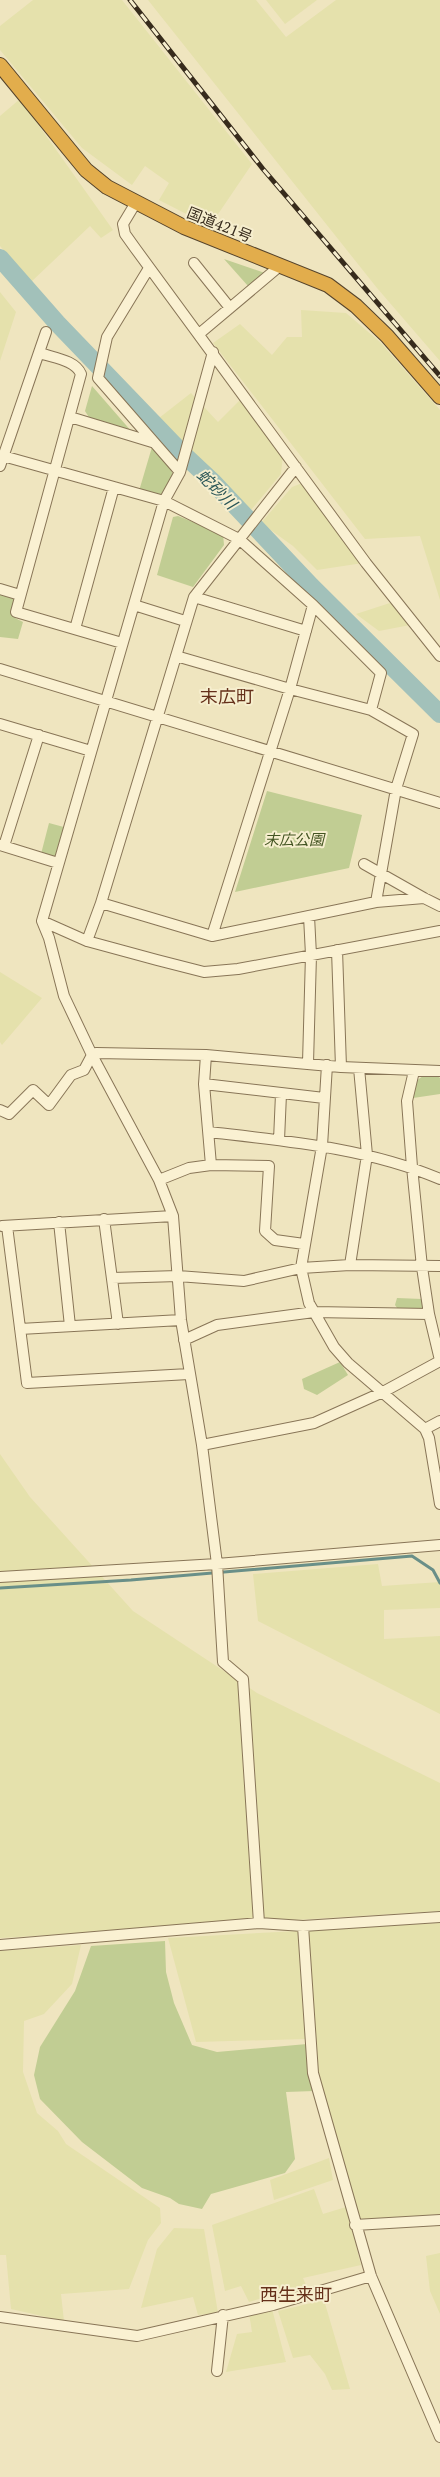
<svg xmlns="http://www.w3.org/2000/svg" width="440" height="2477" font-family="'PT Serif','Noto Sans JP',serif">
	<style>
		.farmland { fill: #e5e1ac }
		.green { fill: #c1cd93 }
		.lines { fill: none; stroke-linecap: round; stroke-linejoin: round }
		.stream { stroke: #698f88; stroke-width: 3 }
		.river { stroke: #a2c1ba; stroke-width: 18 }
		.minor-casing { stroke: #887557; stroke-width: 12 }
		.highway-casing { stroke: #55432b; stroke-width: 16 }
		.minor { stroke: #faf1d2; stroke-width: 10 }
		.highway { stroke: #e2ad4c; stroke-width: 14 }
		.rail-casing { stroke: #372b1c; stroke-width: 5 }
		.rail { stroke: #f6eece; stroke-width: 3; stroke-dasharray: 9; stroke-linecap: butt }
		.labels { text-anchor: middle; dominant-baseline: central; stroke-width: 4; stroke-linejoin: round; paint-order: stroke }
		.street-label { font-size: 15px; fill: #372b1c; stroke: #f6eece }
		.park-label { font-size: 15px; font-style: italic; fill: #435422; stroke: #f6eece }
		.water-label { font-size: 16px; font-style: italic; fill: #2a5657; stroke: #f6eece }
		.quarter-label { font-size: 18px; fill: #65301a; stroke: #f6eece }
	</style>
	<rect width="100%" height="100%" fill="#efe5bf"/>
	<path class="farmland" d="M33 0H122L252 164 210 226 159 200 169 183 145 166 132 185 82 148 0 50V26Z
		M148 0H256L286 37 336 0H440V361L377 288Z
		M266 0H317L285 24Z
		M20 99 113 230 101 238 90 226 31 282 0 246V116Z
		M0 292 16 312 0 361Z
		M301 310 346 313 380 342 440 410V600L420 536 365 539 213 343 240 324 272 355 287 337H302Z
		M191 393 218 422 242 398 283 454 281 474 251 510 159 418Z
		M305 482 363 563 317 570 293 546 261 523 292 487Z
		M393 602 410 625 379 631 356 614Z
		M0 972 42 998 2 1045 0 1042Z
		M0 1454 30 1497 133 1611 257 1693 440 1783V1911L0 1938Z
		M378 1564 382 1586 440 1582V1608L384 1610V1639L440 1636V1714L258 1621 253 1574Z
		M440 1923V2214L359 2221 315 2073 307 1930Z
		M298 1931 305 2039 196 2042 168 1938Z
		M81 1945 72 1984 44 2014 24 2021 23 2072 37 2113 58 2131 66 2144 160 2208 161 2223 148 2240 129 2289 61 2294 64 2321 11 2309 6 2255H0V1951Z
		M329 2158 333 2180 274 2200 270 2180Z
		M314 2189 323 2214 346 2207 361 2265 303 2278 306 2285 249 2302 241 2286 225 2291 212 2225Z
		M174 2228 204 2229 218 2313 198 2315 193 2297 141 2308 157 2249Z
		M440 2253V2314L430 2291 426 2256Z
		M324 2300 350 2389 332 2390 325 2374 310 2355 293 2358 278 2311Z
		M272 2309 286 2362 226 2372 237 2334 252 2332 249 2313Z"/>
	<path class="green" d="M224 259 265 273 248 286Z
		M92 386 132 432 90 419 85 411Z
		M152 447 170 468 175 478 163 498 139 491Z
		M178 516 223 534 224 545 193 587 157 575 173 517Z
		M0 593 16 597 15 618 23 622 18 639 0 637Z
		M267 791 362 815 349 868 235 892Z
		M49 823 71 829 64 854 55 858 41 854Z
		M435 1074 440 1078V1094L413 1098 416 1081 423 1076Z
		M397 1298 422 1299 426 1306 423 1312H400L395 1305Z
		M340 1362 348 1375 317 1395 304 1389 302 1379Z
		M165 1941 166 1972 174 2003 192 2045 217 2052 307 2044 314 2091 286 2092 295 2159 285 2173 211 2194 202 2209 179 2204 170 2198 142 2188 82 2142 40 2099 34 2075 40 2047 75 1991 91 1946Z"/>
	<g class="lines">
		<path class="stream" d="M0 1588 131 1580 412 1556 433 1570 440 1583"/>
		<path class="river" d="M0 258 57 323 182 453 212 481 311 586 440 714"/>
		<defs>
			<path id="minor" d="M135 204 123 224 125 234 135 248 366 563 440 656
				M194 263 230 308
				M149 268 107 337 98 378 180 472
				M199 334 281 265
				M213 352 180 472 164 501 42 921 49 938 64 996 92 1055 159 1180 173 1216 181 1320 202 1445 217 1564 223 1662 243 1679 259 1923
				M40 353C54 358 75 360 81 374L16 612 122 643
				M70 417 152 442
				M3 456 164 501 239 539 313 605 381 673 371 710
				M0 466 46 332
				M0 589 20 595
				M194 597 306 631
				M134 605 185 621
				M75 629 114 487
				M176 656 290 689 371 710 413 734 396 789 376 902
				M0 669 440 803
				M0 724 91 751
				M0 845 58 863
				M4 846 39 735
				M364 864 424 898
				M101 903 212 936 376 902 424 898 440 906
				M42 921 87 941 157 960 204 972 238 969 440 931
				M212 936 290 689 313 605
				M87 941 101 903 194 597 296 467
				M337 950 341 1067
				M206 1055 204 1084 211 1165
				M308 1063 311 955 309 916
				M327 1065 322 1146 301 1268 309 1303 334 1347 348 1363 425 1429 429 1438 440 1504
				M414 1071 407 1101 412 1167 422 1267 429 1314 440 1360
				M204 1084 324 1098
				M0 1110 9 1114 33 1090 49 1105 71 1075 84 1070 92 1055 96 1053 206 1055 341 1067 440 1071
				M209 1132C287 1141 368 1148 440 1179
				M279 1140 281 1094
				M159 1180 189 1168 211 1165 269 1166 265 1231 275 1240 304 1244
				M104 1219 118 1324
				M59 1222 70 1326
				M2 1226 173 1216
				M7 1226 27 1383 189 1374
				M350 1265 367 1155 359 1068
				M112 1278 178 1276 244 1281 301 1268 350 1265 440 1266
				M20 1329 181 1320
				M184 1340 217 1325 314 1312 429 1314
				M425 1429 440 1421
				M202 1445 314 1423 383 1392 440 1361
				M0 1577 217 1564 440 1545
				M303 1926 313 2073 371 2276 440 2437
				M0 1945 259 1923 303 1926 440 1917
				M355 2225 440 2220
				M0 2317 137 2336 273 2305 371 2276
				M217 2371 223 2315"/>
			<path id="highway" d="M0 65 86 170 107 187 184 227 328 285 356 306 387 336 440 397"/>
		</defs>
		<use href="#minor" class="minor-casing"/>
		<use href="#highway" class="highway-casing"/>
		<use href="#minor" class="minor"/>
		<use href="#highway" class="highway"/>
		<defs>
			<path id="rail" d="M130 0 263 169 440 376"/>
		</defs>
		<use href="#rail" class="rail-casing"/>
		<use href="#rail" class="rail"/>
	</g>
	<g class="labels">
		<g class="street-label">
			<text transform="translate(220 224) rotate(22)">国道421号</text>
		</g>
		<g class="park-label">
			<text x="294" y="839">末広公園</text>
		</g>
		<g class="water-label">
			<text transform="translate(217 489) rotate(45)">蛇砂川</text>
		</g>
		<g class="quarter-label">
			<text x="227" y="696">末広町</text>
			<text x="296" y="2294">西生来町</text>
		</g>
	</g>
</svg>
